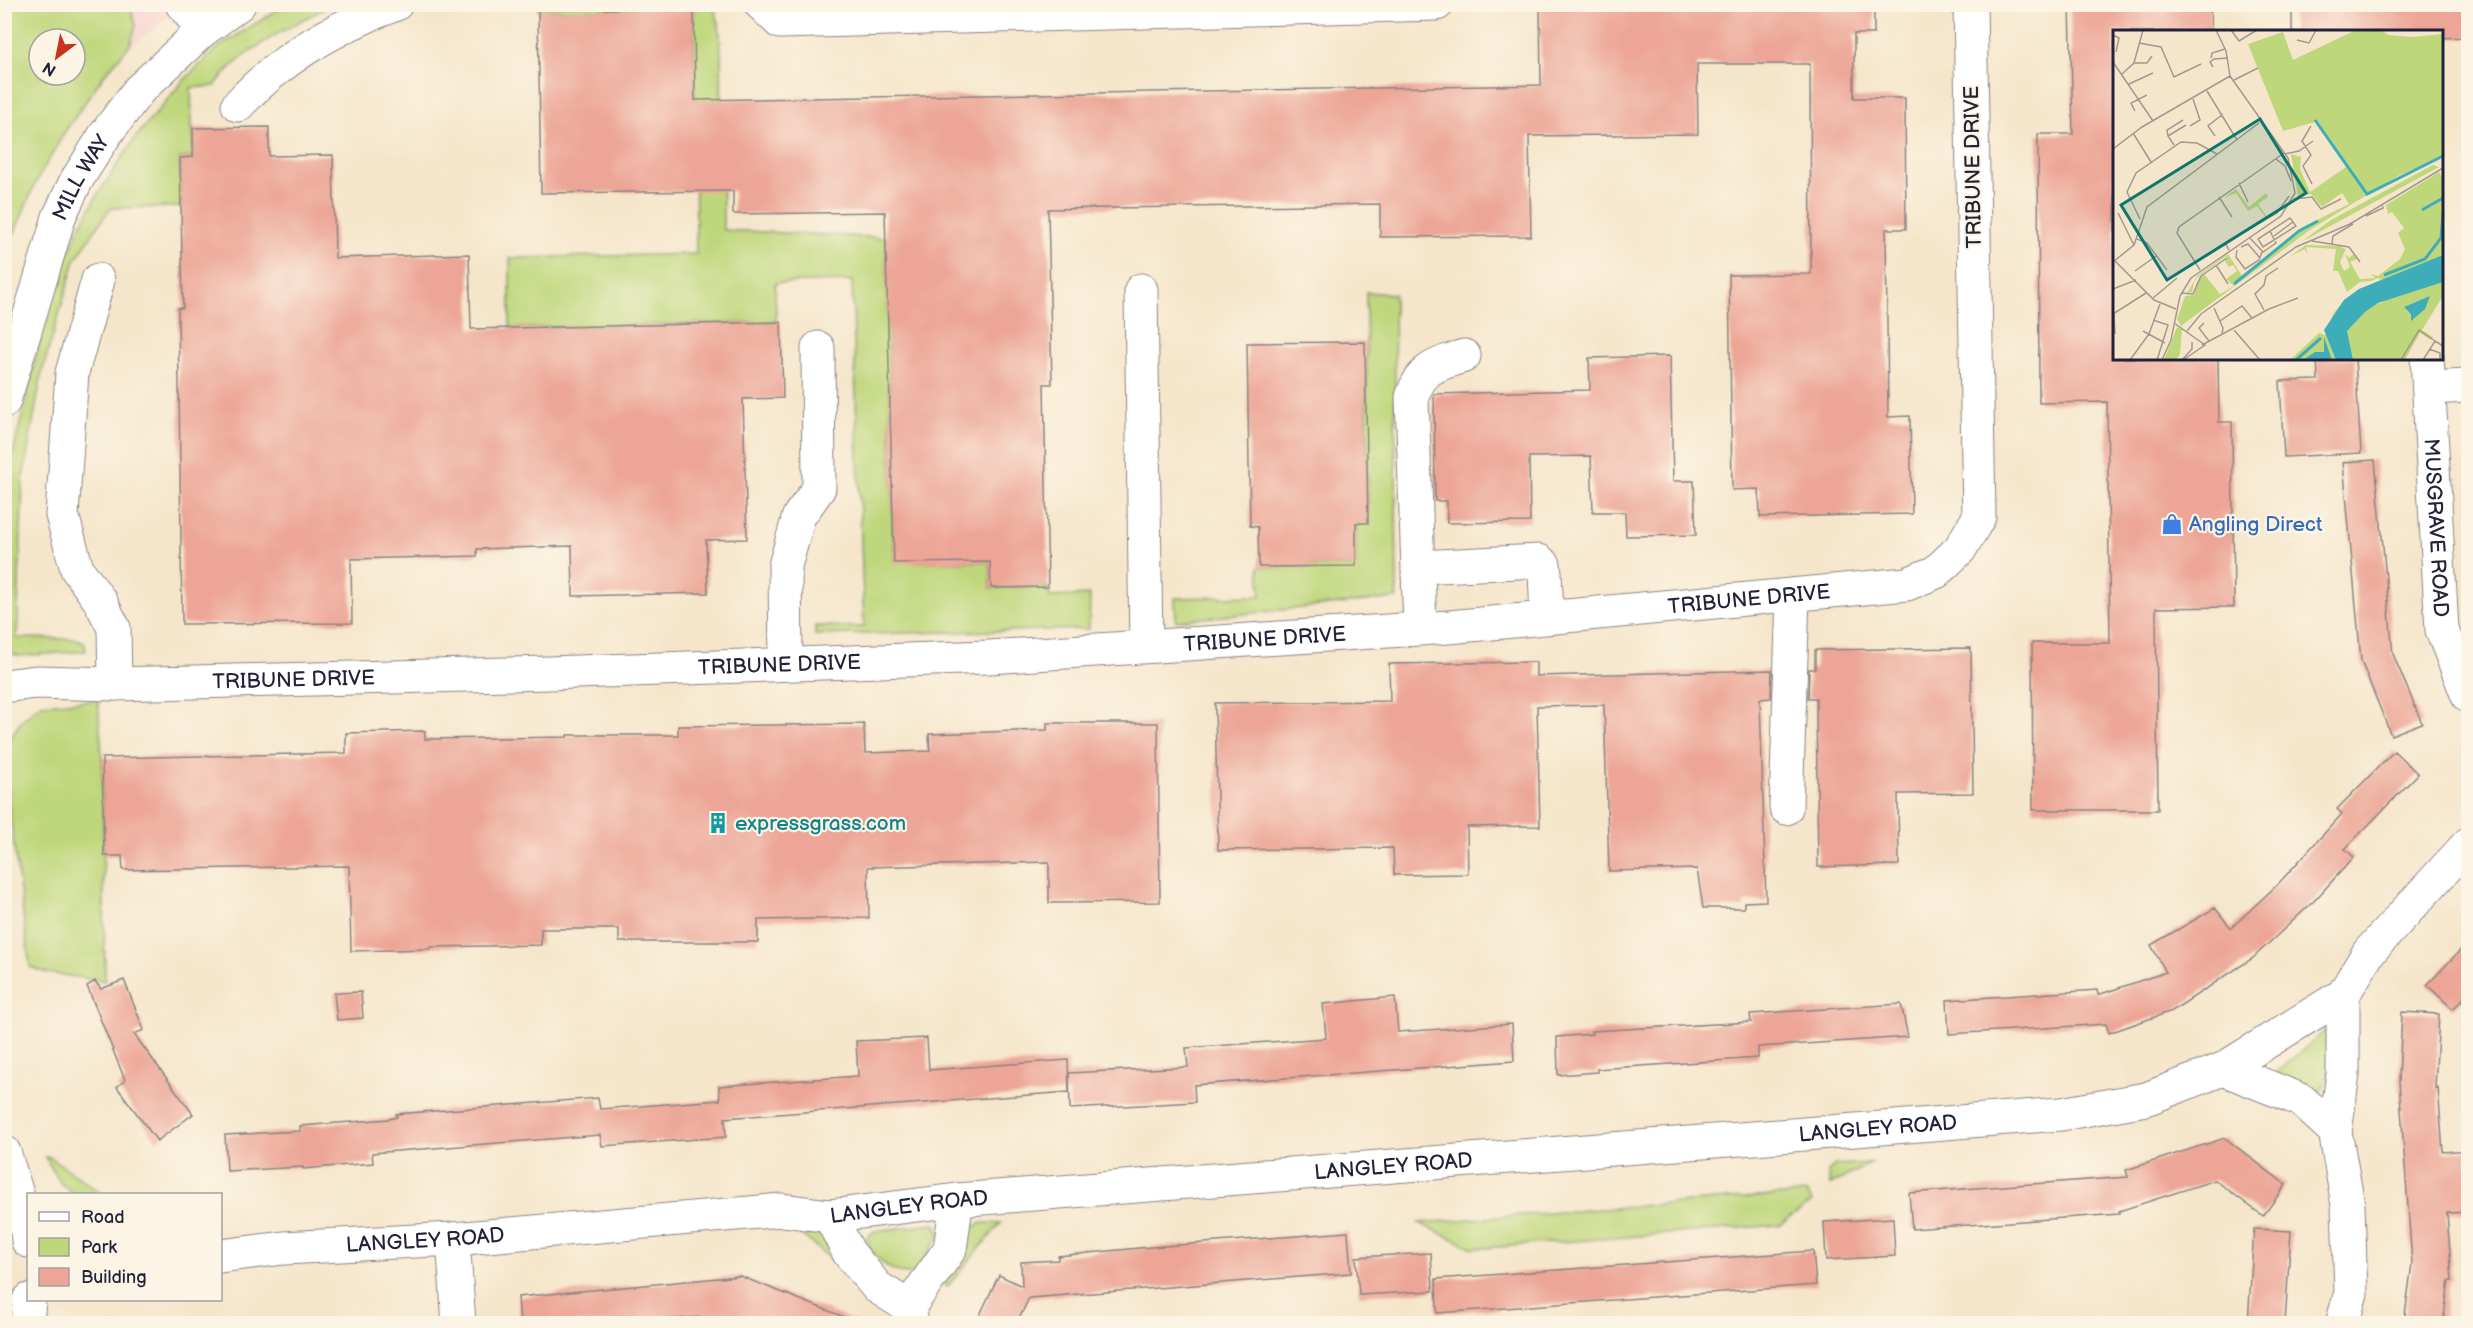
<svg xmlns="http://www.w3.org/2000/svg" width="2473" height="1328" font-family="'Balsamiq Sans',sans-serif">
	<style>
		.built { fill: #f7d0cd }
		.green { fill: #bfd77b; stroke: #707c5b; stroke-width: 1.5; fill-rule: evenodd }
		.building { fill: #eca596 }
		.lines { fill: none; stroke-linecap: round; stroke-linejoin: round }
		.minor-casing { stroke: #8c8483; stroke-width: 35 }
		.minor { stroke: #fff; stroke-width: 33 }
		.labels { text-anchor: middle; dominant-baseline: central; stroke-width: 4.5; stroke-linejoin: round; paint-order: stroke }
		.street-label { font-size: 21px; fill: #22223b; stroke: #fcf5e5 }
		.shop-label { font-size: 21px; fill: #366cbe; stroke: #fcf5e5; text-anchor: start }
		.culture-label { font-size: 21px; fill: #0d838f; stroke: #fcf5e5; text-anchor: start }
		.inset-river { fill: none; stroke: #3eadba; stroke-width: 3 }
		.inset-road { fill: none; stroke: #a19891; stroke-width: 1.5 }
		.view { fill: #0f766e; fill-opacity: 0.15; stroke: #0f766e; stroke-width: 3 }
		.inset-edge { fill: none; stroke: #22223b; stroke-width: 3 }
	</style>
	<rect width="100%" height="100%" fill="#fcf5e5"/>
	<filter id="ink" filterUnits="userSpaceOnUse"><feTurbulence type="fractalNoise" baseFrequency=".0167" numOctaves="2"/><feDisplacementMap in="SourceGraphic" scale="12" xChannelSelector="R" yChannelSelector="G"/><feConvolveMatrix kernelMatrix="1 2 1 2 8 2 1 2 1" color-interpolation-filters="sRGB"/></filter>
	<filter id="wash" filterUnits="userSpaceOnUse"><feTurbulence type="fractalNoise" baseFrequency=".008" numOctaves="4" result="noise"/><feDisplacementMap in="SourceGraphic" scale="24" xChannelSelector="R" yChannelSelector="G"/><feGaussianBlur stdDeviation="1.35" result="paint"/><feColorMatrix in="noise" values="0 0 0 0 0 0 0 0 0 0 0 0 0 0 0 0 0 1.4 0 .05"/><feComposite in="paint" operator="in"/></filter>
	<g filter="url(#wash)">
		<rect width="100%" height="100%" fill="#f5e6cb"/>
		<path class="built" d="M37 5H183L118 57Z"/>
		<path class="green" d="M5 4 129 5 136 25 130 45 104 75 66 130 47 163 34 186 12 239 5 265ZM39 39H75V75H39Z
			M285 5H332C296 23 237 52 215 86L191 88 193 157 180 158 181 207 113 208 108 211 75 260 42 372 23 478 17 638 77 639 84 642 86 651 19 656 5 651V487L49 302 78 230 98 194 136 137 183 81 217 48Z
			M537 5H713L719 23 721 53 723 230 886 238 894 562H990L991 588 1048 587 1050 597 1090 595 1089 629 815 635V626L864 627 852 281 775 283 776 322 510 328V258L696 254 694 9 538 10Z
			M1366 292 1394 294 1397 598 1176 621 1175 598 1261 596 1259 567 1356 566V523L1368 522Z
			M98 700 102 758 105 981 47 973 30 967 5 777V746L22 720 41 704Z
			M2331 1026C2330 1044 2335 1087 2316 1093L2276 1073Z
			M45 1157H50L102 1194H72L60 1182Z
			M1872 1163 1830 1185 1828 1171 1835 1165Z
			M1808 1193 1812 1202 1779 1225 1484 1248H1473L1419 1223Z
			M982 1223H1001L947 1287 943 1283 969 1232 971 1228Z
			M935 1224 941 1234 913 1274C894 1276 870 1257 867 1238L874 1231Z
			M823 1233 866 1289 802 1235Z"/>
		<g id="blocks">
			<path class="building" d="M1540 4H1874V34H1854V98H1905L1906 229H1886L1888 417 1910 416 1912 514 1760 517 1759 489 1732 490 1729 275 1811 274 1810 64H1697L1698 134 1529 136 1531 236 1380 237V204L1048 209 1052 384H1044L1048 587 991 588 990 562 894 563 885 212 733 214V191L541 193 538 10 694 8 695 100 1541 85Z
				M2070 4H2210L2211 32H2115V358H2218L2219 422H2232L2234 607 2156 608 2158 810H2033L2032 643H2110L2107 402 2039 403 2038 134H2073Z
				M2402 4H2468L2469 37 2442 38V32H2292V9Z
				M269 127V156L333 155 335 258 469 254 471 329 781 322 783 398 743 399 747 539 706 540 708 593 573 596 572 546 477 549V556L351 559 352 623 182 624 178 308H183L180 158 193 157V128Z
				M1365 342 1368 523H1356V566L1259 567 1258 527 1250 526 1247 343Z
				M1670 356 1673 481H1694L1696 535 1626 536 1625 512H1593L1591 456 1529 457 1530 522 1447 523V501H1435L1434 394 1590 390 1589 358Z
				M2317 358H2355L2361 453 2284 457 2280 381 2318 380Z
				M2375 460 2393 654 2422 723 2391 735 2361 661 2343 462Z
				M1971 648 1973 793 1898 794 1899 865 1818 867 1816 698H1808L1809 669H1815V650Z
				M1536 662V676L1772 670 1771 698 1760 699 1766 901 1744 902V908H1703L1697 869 1609 871 1604 705 1537 706 1540 826 1467 827 1468 874 1394 875 1393 848 1218 850 1215 703 1390 701 1389 664Z
				M1047 723H1158L1160 902 1049 903V862L868 867 869 918 758 920V942H619V929H541V945L430 947V949L351 951 349 866 123 870 122 856H104L102 758 346 753V733L425 731V739L567 737V735H678V726L864 724 865 753 930 751 929 734 1047 730Z
				M2394 751 2418 774 2345 849 2354 857 2314 901 2253 958 2172 1011 2109 1033 2106 1024 1949 1034 1947 1000 2097 990 2098 995 2166 972 2151 945 2215 908 2231 928 2277 885 2342 814 2337 809Z
				M2469 941V993L2453 1009 2427 985Z
				M124 980 144 1030 134 1034 193 1114 157 1141 117 1087 125 1080 87 986 95 981 101 989Z
				M361 992 363 1018 337 1020 334 993Z
				M1395 997 1398 1032 1512 1024 1514 1061 1194 1085 1195 1102 1070 1109 1069 1073 1188 1067 1186 1048 1326 1038 1323 1004Z
				M1901 1004 1908 1037 1758 1047V1058L1597 1069V1072L1558 1075 1557 1037 1592 1034 1591 1031 1751 1022 1750 1014Z
				M2402 1012 2439 1014 2435 1088 2438 1087 2443 1152 2469 1150V1212L2447 1213 2452 1281H2449L2443 1323H2404L2412 1263 2399 1081Z
				M927 1038 929 1070 1068 1060 1069 1092 725 1118 726 1137 602 1146 600 1135 372 1153 373 1163 303 1169V1167L227 1171 225 1135 300 1131V1126L389 1119 397 1117 396 1114 598 1098 600 1109 720 1100 719 1086 858 1076 856 1041Z
				M2225 1138 2286 1185 2263 1216 2215 1180 2119 1211V1214L1912 1229 1909 1193 2128 1177 2126 1170Z
				M1893 1218 1895 1256 1826 1260 1824 1222Z
				M2254 1229 2291 1231 2285 1323H2248Z
				M1348 1232 1351 1273 1029 1298 1017 1323H976L999 1275 1022 1286 1021 1262 1058 1260V1256L1139 1248Z
				M1813 1251 1816 1285 1437 1313 1436 1279Z
				M1431 1253 1433 1291 1359 1295 1356 1257Z
				M740 1276 857 1322 856 1323H701V1317L627 1323H520L518 1297Z"/>
		</g>
	</g>
	<g filter="url(#ink)">
		<use href="#blocks" fill-opacity="0" stroke="#8c8483" stroke-width="1.5"/>
		<g class="lines">
			<defs>
				<g id="minor">
					<path d="M182 4 203 30"/>
					<path d="M761 4 780 22 1437 4"/>
					<path d="M238 105C281 58 337 26 396 4"/>
					<path d="M98 280 72 373 62 515 77 569 100 601 114 628 115 684"/>
					<path d="M1141 290 1146 646"/>
					<path id="s1" d="M2427 358 2442 630 2468 696"/>
					<path d="M2429 388 2468 386"/>
					<path id="s2" d="M4 401 59 217 76 181 105 135 139 90 203 30 239 4"/>
					<path d="M1419 567 1539 561 1544 565 1545 572 1547 617"/>
					<path d="M1420 628 1412 397C1422 367 1436 365 1464 356"/>
					<path d="M786 664 785 566 799 516 819 488 818 348"/>
					<path id="s3" d="M4 686 36 682 115 684 549 673 989 657 1449 627 1907 584 1936 572 1960 549 1979 517 1970 4"/>
					<path d="M1786 808 1793 595"/>
					<path d="M2223 1069 2301 1100 2335 1131"/>
					<path d="M4 1152 26 1223 28 1241"/>
					<path d="M830 1216 849 1253 877 1287 909 1307 912 1324"/>
					<path d="M453 1239 459 1324"/>
					<path id="s4" d="M220 1256 284 1248 453 1239 782 1210 830 1216 957 1200 2061 1114 2146 1099 2223 1069 2343 995 2369 952 2468 844"/>
					<path d="M909 1307 950 1249 957 1200"/>
					<path d="M27 1324 29 1300"/>
					<path d="M2342 1324 2351 1293 2348 1205 2335 1131 2343 1074V995"/>
				</g>
			</defs>
			<use href="#minor" class="minor-casing"/>
			<use href="#minor" class="minor"/>
		</g>
	</g>
	<defs>
		<symbol id="shop-bare" viewBox="-9 -9 18 18"><path d="M-5-2.5h2.3a2.7 3.5 0 0 1 5.4 0H5L5.5 6h-11ZM-1.5-2.5h3a1.5 2.3 0 0 0-3 0Z" fill="#3f7fe0" stroke="#fcf5e5" stroke-width="2.5" paint-order="stroke"/></symbol>
		<symbol id="building-bare" viewBox="-9 -9 18 18"><path d="M-4-6H4V6H1V3H-1V6H-4ZM-2.5-4.3h1.7v1.8h-1.7ZM.8-4.3h1.7v1.8H.8ZM-2.5-1h1.7V.8h-1.7ZM.8-1h1.7V.8H.8Z" fill="#0f9aa8" stroke="#fcf5e5" stroke-width="2.5" paint-order="stroke"/></symbol>
	</defs>
	<g fill-rule="evenodd">
		<use href="#shop-bare" x="2157" y="509" width="30" height="30"/>
		<use href="#building-bare" x="703" y="808" width="30" height="30"/>
	</g>
	<g class="labels">
		<g class="street-label">
			<text transform="translate(1973 167) rotate(-91)">TRIBUNE DRIVE</text>
			<text stroke="none"><textPath href="#s2" startOffset="237">MILL WAY</textPath></text>
			<text stroke="none"><textPath href="#s1" startOffset="170">MUSGRAVE ROAD</textPath></text>
			<text stroke="none"><textPath href="#s3" startOffset="1748">TRIBUNE DRIVE</textPath></text>
			<text stroke="none"><textPath href="#s3" startOffset="1262">TRIBUNE DRIVE</textPath></text>
			<text stroke="none"><textPath href="#s3" startOffset="776">TRIBUNE DRIVE</textPath></text>
			<text stroke="none"><textPath href="#s3" startOffset="290">TRIBUNE DRIVE</textPath></text>
			<text stroke="none"><textPath href="#s4" startOffset="1664">LANGLEY ROAD</textPath></text>
			<text stroke="none"><textPath href="#s4" startOffset="1178">LANGLEY ROAD</textPath></text>
			<text stroke="none"><textPath href="#s4" startOffset="692">LANGLEY ROAD</textPath></text>
			<text stroke="none"><textPath href="#s4" startOffset="206">LANGLEY ROAD</textPath></text>
		</g>
		<g class="shop-label">
			<text x="2189" y="524">Angling Direct</text>
		</g>
		<g class="culture-label">
			<text x="735" y="823">expressgrass.com</text>
		</g>
	</g>
	<g transform="translate(2113 30)">
		<rect width="330" height="330" fill="#f5e6cb"/>
		<path d="M243 0H268L275 5 299 7 330 4V126L285 146 198 199 68 296 64 289 72 266 81 265 84 252 91 244 107 264 121 256 113 249 124 241 120 235 116 237 112 231 114 226 87 245 81 252 79 262 74 263 85 245 115 224 129 246 188 198 236 174 229 163 209 177 198 164 185 166 178 124 188 127 187 139 197 162 233 137 202 92 170 101 135 14 170 2 180 30ZM320 135 326 137 188 212 218 190ZM326 142 330 148V233L273 253 265 248 258 251 247 252 234 262 225 241H220L223 219 193 217 195 225 192 219 176 227 193 215 226 216 233 219 227 232 231 241 237 237 232 224 236 228 241 224 244 229 237 232 247 249 262 248 258 244 265 246 287 229 292 219 285 203 291 198 279 182 275 184 273 175ZM123 159 136 177 153 163 155 167 145 174 154 187 163 182 153 188 144 176 135 181 123 163 111 168ZM330 236V266L309 300 320 307 318 310 307 303 292 330H231L223 314 243 277 268 273ZM270 251 233 282 229 330H177L206 303 212 305 220 284 231 270 246 259ZM64 297 69 299 67 324 63 330H51Z" fill="#bfd77b"/>
		<path d="M330 225V252L265 273 252 282 234 301 240 330H223L211 300 231 270 246 259ZM317 266 312 279 298 291V284L291 277ZM211 307 219 330H190L202 322H211Z" fill="#3eadba"/>
		<path class="inset-river" d="M202 90 254 164 330 126M309 180 330 168M271 245 312 229 328 208 330 183M121 254 186 201 205 191M183 330 208 308"/>
		<path class="inset-road" d="M103 0 113 21 117 46M118 0 126 11 144 0M0 5 6 8 3 22M184 10 196 13 203 0M26 13 48 17 61 47 88 34M98 28 99 23 112 19M0 32 40 91M21 33H34L39 26M100 37 97 32 101 29 115 28M9 44 21 33 30 0M121 50 145 38M16 54 40 43M94 61 124 110M22 81 18 73 34 65M77 96 87 90 80 69M198 96 189 111 198 125 190 136 199 154M20 103 38 132M55 106 54 100 70 90M102 106 95 96 110 84M61 115 55 106 73 95M0 119 29 97 117 46M172 124 186 121 200 111M163 129 172 136 178 151M126 153 135 172M106 167 119 187M181 169 199 167 208 179 228 169M5 183 21 215M253 186 270 178 269 174M177 188 183 196 150 217 145 209ZM27 189 14 162 23 143 68 112 84 113 104 124M161 206 180 192M136 207 150 222 163 213 157 201M24 209 34 213 54 240M199 211 236 217 247 232M219 214 220 206 240 194M128 217 135 214 147 228M116 220 112 213 164 183 176 166M124 220 123 227 132 239 146 230 149 222M2 231 41 270 63 279M0 232 21 215 34 177 146 93M103 235 115 254M87 240 64 203 66 197 171 123M22 241 43 226M0 259 23 250M68 263 80 264 88 246 114 228M40 268 64 248M101 278 110 298 109 304M151 280 142 264 151 255 153 246 165 238M0 284 33 263M1 284 2 304M40 290 55 295 44 330M107 291 129 276 139 288M61 293 92 315 70 330M91 293 86 298 96 311M121 300 147 330M30 301 52 313M74 301 88 284 183 217 237 194 330 138M89 315 156 279 185 268M316 319 327 323V330M17 330 36 304 47 274M49 330 58 310 67 266 78 248 168 186 182 163 175 128 117 46M69 330 79 319V312M288 330 306 300 322 311M310 330 322 311 330 316"/>
		<path class="view" d="M147 89 193 163 54 250 8 175Z"/>
		<rect width="330" height="330" class="inset-edge"/>
	</g>
	<rect width="2473" height="1328" fill="none" stroke="#fcf5e5" stroke-width="24"/>
	<rect x="27" y="1193" width="195" height="108" fill="#fcf5e5" stroke="#a5a1a1" stroke-width="1.5"/>
	<rect x="39" y="1212" width="30" height="9" fill="#ffffff" stroke="#a5a1a1" stroke-width="1.5"/>
	<text x="81" y="1223" font-size="18" fill="#22223b">Road</text>
	<rect x="39" y="1238" width="30" height="18" fill="#bfd77b" stroke="#a5a1a1" stroke-width="1.5"/>
	<text x="81" y="1253" font-size="18" fill="#22223b">Park</text>
	<rect x="39" y="1268" width="30" height="18" fill="#eca596" stroke="#a5a1a1" stroke-width="1.5"/>
	<text x="81" y="1283" font-size="18" fill="#22223b">Building</text>
	<g transform="translate(57 57) rotate(212)"><circle r="28" fill="#fcf5e5" stroke="#a5a1a1" stroke-width="1.5"/>
	<path d="M0-4.5L10 22L0 15L-10 22Z" fill="#c8321e"/>
	<text y="-9" font-size="16" font-weight="bold" text-anchor="middle" fill="#22223b">N</text>
	</g>
</svg>
